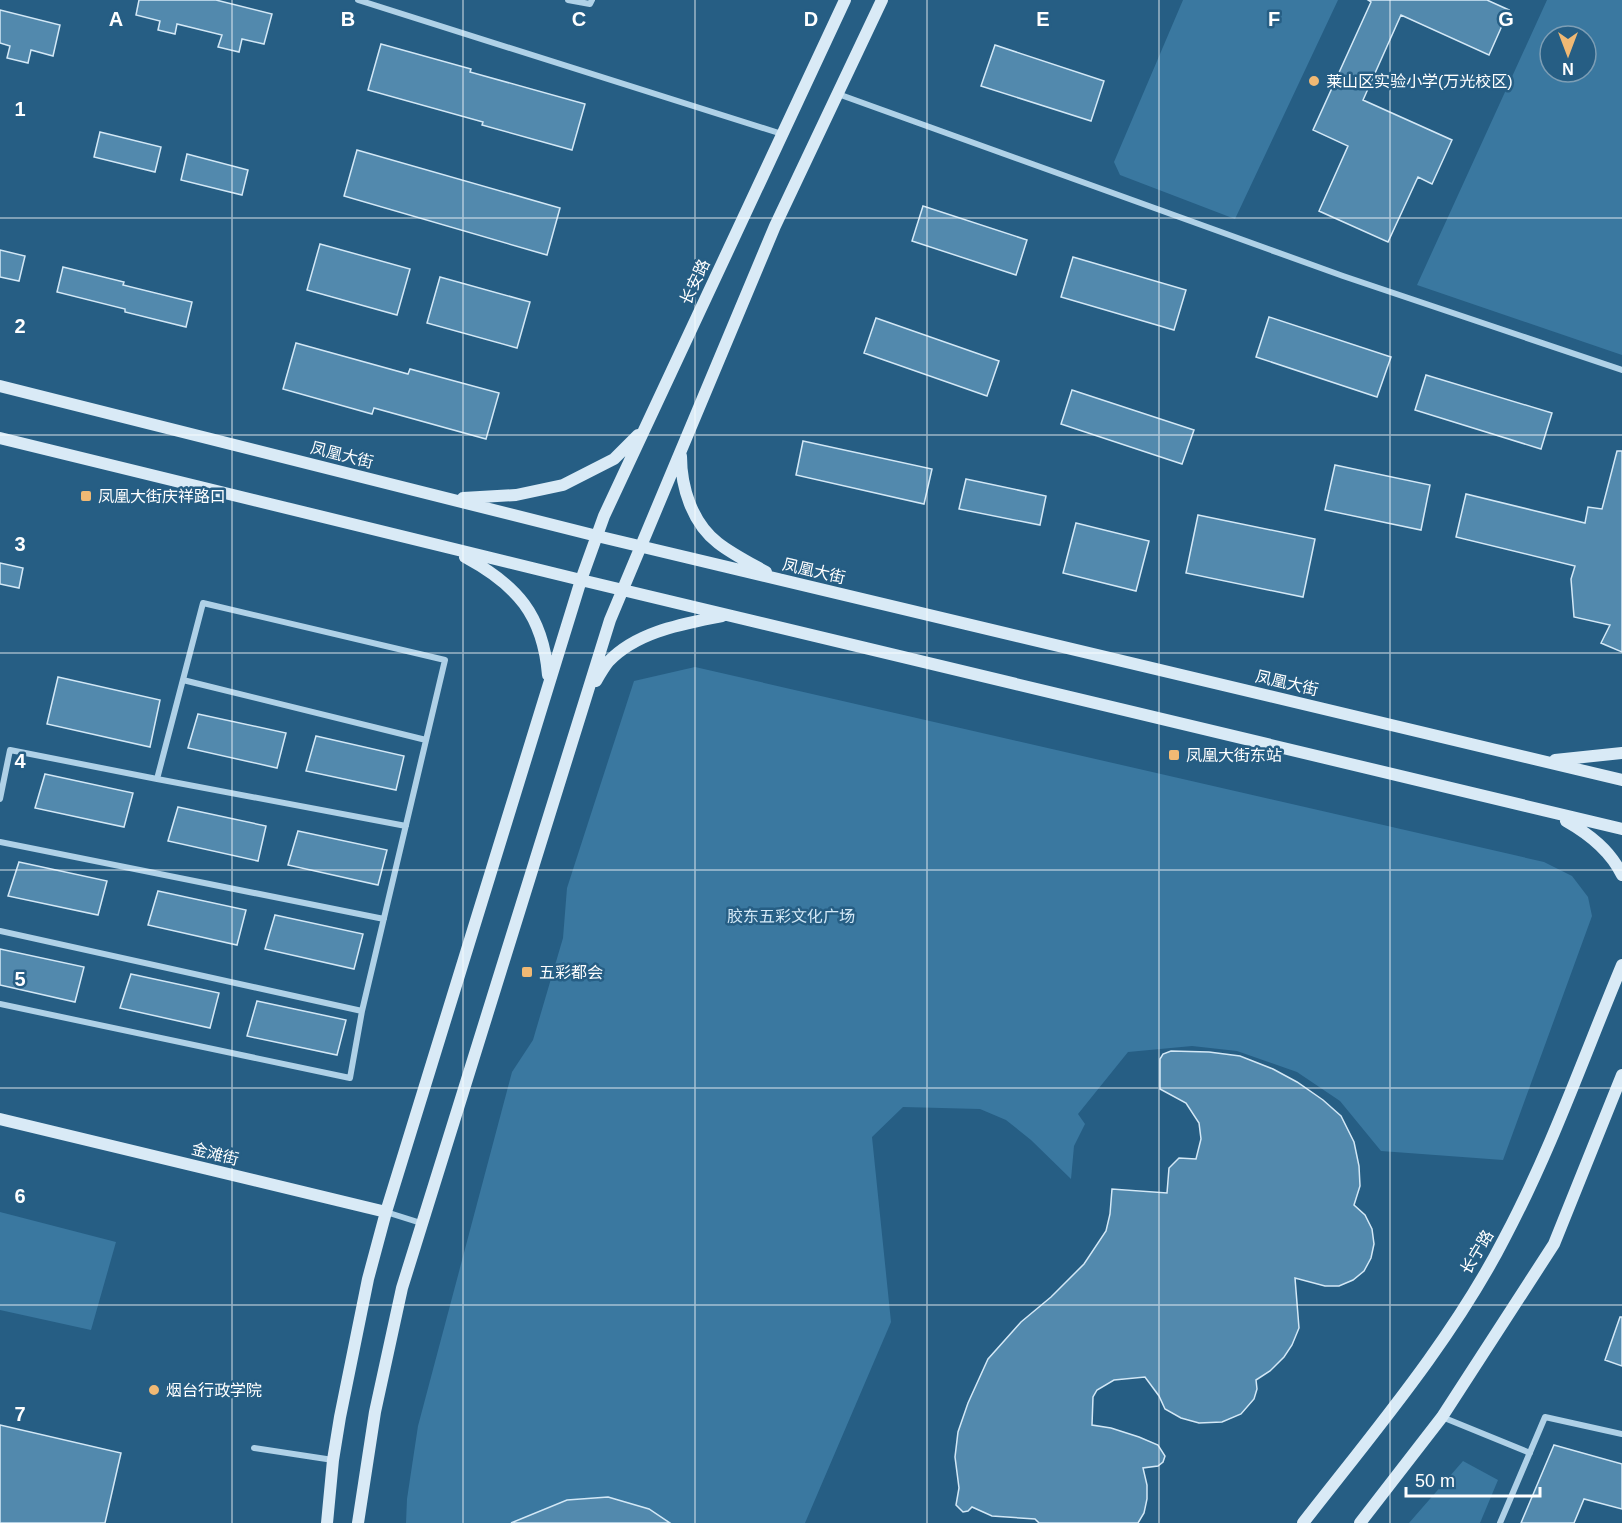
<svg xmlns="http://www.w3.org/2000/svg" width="1622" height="1523" font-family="Arial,'Noto Sans SC',sans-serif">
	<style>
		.green { fill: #3a78a0; fill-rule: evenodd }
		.building { fill: #5289ad; stroke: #d3e8f6; stroke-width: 1.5 }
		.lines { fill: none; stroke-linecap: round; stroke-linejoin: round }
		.street { stroke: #afd1e7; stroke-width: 6 }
		.secondary { stroke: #d9eaf6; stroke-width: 12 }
		.grid { fill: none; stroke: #fff; stroke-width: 1.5; stroke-opacity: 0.55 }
		.poi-dot { fill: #f0b974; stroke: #265e84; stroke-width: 2 }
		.labels { text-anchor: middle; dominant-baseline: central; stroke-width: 5; stroke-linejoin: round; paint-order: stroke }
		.poi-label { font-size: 16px; fill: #fff; stroke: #265e84; text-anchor: start }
		.street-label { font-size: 16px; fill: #fff; stroke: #265e84 }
		.park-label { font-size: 16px; fill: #d3e8f6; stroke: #265e84 }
		.grid-label { font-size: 20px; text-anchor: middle; font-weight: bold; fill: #fff; stroke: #265e84; stroke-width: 5; stroke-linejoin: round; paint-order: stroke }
	</style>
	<rect width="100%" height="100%" fill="#265e84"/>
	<path class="green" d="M1183 0H1338L1235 219 1120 175 1114 162Z
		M1547 0H1622V355L1417 285ZM1550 36H1586V72H1550Z
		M695 667 1544 862 1572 876 1588 897 1592 916 1503 1160 1381 1151 1340 1101 1297 1072 1237 1051 1192 1046 1128 1052 1078 1114 1085 1124 1074 1146 1071 1179 1031 1140 1006 1120 980 1109 903 1107 872 1137 891 1322 805 1523H406L407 1499 418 1426 512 1072 533 1040 563 938 567 888 634 681Z
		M0 1212 116 1242 91 1330 0 1310Z
		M1463 1461 1498 1480 1480 1523H1409Z"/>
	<path class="building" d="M139 0H216L272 14 264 44 242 39 239 52 218 47 222 35 177 24 175 34 158 30 160 21 136 15Z
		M1368 0H1487L1509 10 1489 55 1401 15 1363 100 1452 140 1432 184 1418 177 1388 242 1319 211 1348 146 1313 130 1371 2Z
		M0 10 60 25 53 56 31 50 28 63 7 58 10 46 0 43Z
		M381 44 471 69 470 72 585 104 572 150 482 125 483 122 368 90Z
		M995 45 1104 81 1091 121 981 86Z
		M100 132 161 147 155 172 94 157Z
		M357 150 560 208 547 255 344 196Z
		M187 154 248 170 242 195 181 180Z
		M923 206 1027 240 1016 275 912 241Z
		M320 244 410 269 397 315 307 290Z
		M0 250 25 256 19 281 0 277Z
		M1073 257 1186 290 1174 330 1061 297Z
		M63 267 124 282 123 285 192 302 186 327 125 312V309L57 292Z
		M440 277 530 302 517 348 427 323Z
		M1269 317 1391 357 1377 397 1256 357Z
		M876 318 999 361 987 396 864 353Z
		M296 343 408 374 410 369 499 393 486 439 374 408 372 414 283 389Z
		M1426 375 1552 413 1541 449 1415 410Z
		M1072 390 1194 430 1182 464 1061 424Z
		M803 441 932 469 924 504 796 475Z
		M1617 451H1622V652L1601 643 1610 625 1574 617 1571 579 1575 566 1456 537 1466 494 1585 523 1588 507 1602 509Z
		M1335 465 1430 485 1421 530 1325 510Z
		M966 479 1046 496 1040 525 959 509Z
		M1198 515 1315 539 1303 597 1186 573Z
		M1076 523 1149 541 1136 591 1063 573Z
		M0 563 23 568 19 588 0 584Z
		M58 677 160 700 150 747 47 724Z
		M198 714 286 733 277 768 188 748Z
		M316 736 404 756 396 790 306 771Z
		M45 774 133 793 124 827 35 808Z
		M178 807 266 826 258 861 168 841Z
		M298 831 387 850 378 885 288 865Z
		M19 862 107 881 98 915 8 896Z
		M158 891 246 910 237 945 148 925Z
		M275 915 363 934 354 969 265 949Z
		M0 949 84 967 75 1002 0 985Z
		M131 974 219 993 210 1028 120 1008Z
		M257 1001 346 1020 337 1055 247 1036Z
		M1171 1051 1209 1052 1240 1056 1273 1069 1297 1082 1323 1100 1341 1116 1354 1142 1359 1166 1360 1186 1354 1205 1365 1215 1372 1229 1374 1244 1371 1258 1364 1271 1353 1280 1339 1286H1325L1295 1278 1299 1328 1292 1345 1284 1357 1270 1371 1256 1380 1257 1389 1254 1399 1241 1414 1222 1422 1199 1423 1181 1418 1165 1409 1159 1396 1145 1377 1114 1380 1097 1390 1093 1397 1092 1425 1111 1428 1139 1437 1158 1445 1165 1456 1163 1462 1158 1466 1143 1468 1147 1485V1499L1144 1513 1138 1523H1039L1035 1519 992 1516 972 1507 968 1511 963 1512 956 1505 959 1488 955 1457 958 1432 968 1403 988 1359 1021 1322 1051 1297 1084 1264 1106 1231 1110 1214 1112 1189 1167 1193 1169 1168 1179 1158 1196 1159 1201 1139 1199 1123 1186 1103 1160 1089V1059L1163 1054Z
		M1620 1317H1622V1366L1605 1360Z
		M0 1425 121 1453 105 1523H0Z
		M1554 1445 1622 1464V1509L1584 1499 1574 1523H1521Z
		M608 1497 649 1509 670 1523H511L567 1500Z"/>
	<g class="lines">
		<path class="street" d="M358 0 782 134
			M568 0 590 4 592 0
			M838 94 1343 276 1622 370
			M183 680 426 740
			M157 779 406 826
			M0 799 10 750 157 779 203 603 445 660 362 1011
			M0 842 384 919
			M0 931 362 1011 350 1078 0 1004
			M386 1212 421 1223
			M1442 1417 1530 1453
			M254 1448 333 1460
			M1500 1523 1545 1417 1622 1434"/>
		<path class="secondary" d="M0 386 597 536 1622 780
			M0 438 581 580 1622 829
			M681 456C681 487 692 523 718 543 732 554 750 563 766 572
			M463 498 516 495 563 485 614 459 638 435
			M465 557C517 585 543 615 548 675
			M596 681C600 674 604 667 609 661 638 631 683 624 722 616
			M1555 760 1622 753
			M1566 821C1589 834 1610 850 1622 875
			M0 1119 386 1212
			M327 1523 333 1460 340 1417 368 1279 386 1212 581 580 604 516 845 0
			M358 1523 375 1412 402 1288 610 620 775 226 882 0
			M1303 1523C1373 1433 1453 1339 1505 1237 1551 1150 1584 1056 1622 965
			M1360 1523 1442 1417 1554 1244 1622 1075"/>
	</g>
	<path class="grid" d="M232 0V1523M463 0V1523M695 0V1523M927 0V1523M1159 0V1523M1390 0V1523M0 218H1622M0 435H1622M0 653H1622M0 870H1622M0 1088H1622M0 1305H1622"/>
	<g class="poi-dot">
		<circle cx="1314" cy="81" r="6"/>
		<rect x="80" y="490" width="12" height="12" rx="3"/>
		<rect x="1168" y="749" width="12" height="12" rx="3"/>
		<rect x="521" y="966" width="12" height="12" rx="3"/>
		<circle cx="154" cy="1390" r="6"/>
	</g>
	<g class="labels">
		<g class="poi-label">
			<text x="1326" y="81">莱山区实验小学(万光校区)</text>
			<text x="98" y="496">凤凰大街庆祥路口</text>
			<text x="1186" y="755">凤凰大街东站</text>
			<text x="539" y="972">五彩都会</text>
			<text x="166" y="1390">烟台行政学院</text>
		</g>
		<g class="street-label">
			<text transform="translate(695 282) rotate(-65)">长安路</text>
			<text transform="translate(342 455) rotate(14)">凤凰大街</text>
			<text transform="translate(814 571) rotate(13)">凤凰大街</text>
			<text transform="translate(1287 683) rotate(13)">凤凰大街</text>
			<text transform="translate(215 1154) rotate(14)">金滩街</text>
			<text transform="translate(1477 1252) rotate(-59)">长宁路</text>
		</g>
		<g class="park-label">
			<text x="791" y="916">胶东五彩文化广场</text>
		</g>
	</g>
	<g class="grid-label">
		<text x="116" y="26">A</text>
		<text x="348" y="26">B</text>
		<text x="579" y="26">C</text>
		<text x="811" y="26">D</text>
		<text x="1043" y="26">E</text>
		<text x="1274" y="26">F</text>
		<text x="1506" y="26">G</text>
		<text x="20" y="116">1</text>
		<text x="20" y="333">2</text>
		<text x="20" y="551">3</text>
		<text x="20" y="768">4</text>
		<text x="20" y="986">5</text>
		<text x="20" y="1203">6</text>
		<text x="20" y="1421">7</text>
	</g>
	<g transform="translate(1568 54) rotate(180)"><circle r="28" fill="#265e84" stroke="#7d9eb5" stroke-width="1.5"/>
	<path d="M0-4.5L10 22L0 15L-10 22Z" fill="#f0b974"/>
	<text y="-9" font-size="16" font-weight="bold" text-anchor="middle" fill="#ffffff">N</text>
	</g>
	<path d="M1406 1487v9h134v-9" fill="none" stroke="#ffffff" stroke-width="3"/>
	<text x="1415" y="1487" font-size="18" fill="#ffffff" stroke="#265e84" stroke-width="4.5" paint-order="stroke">50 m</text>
</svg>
